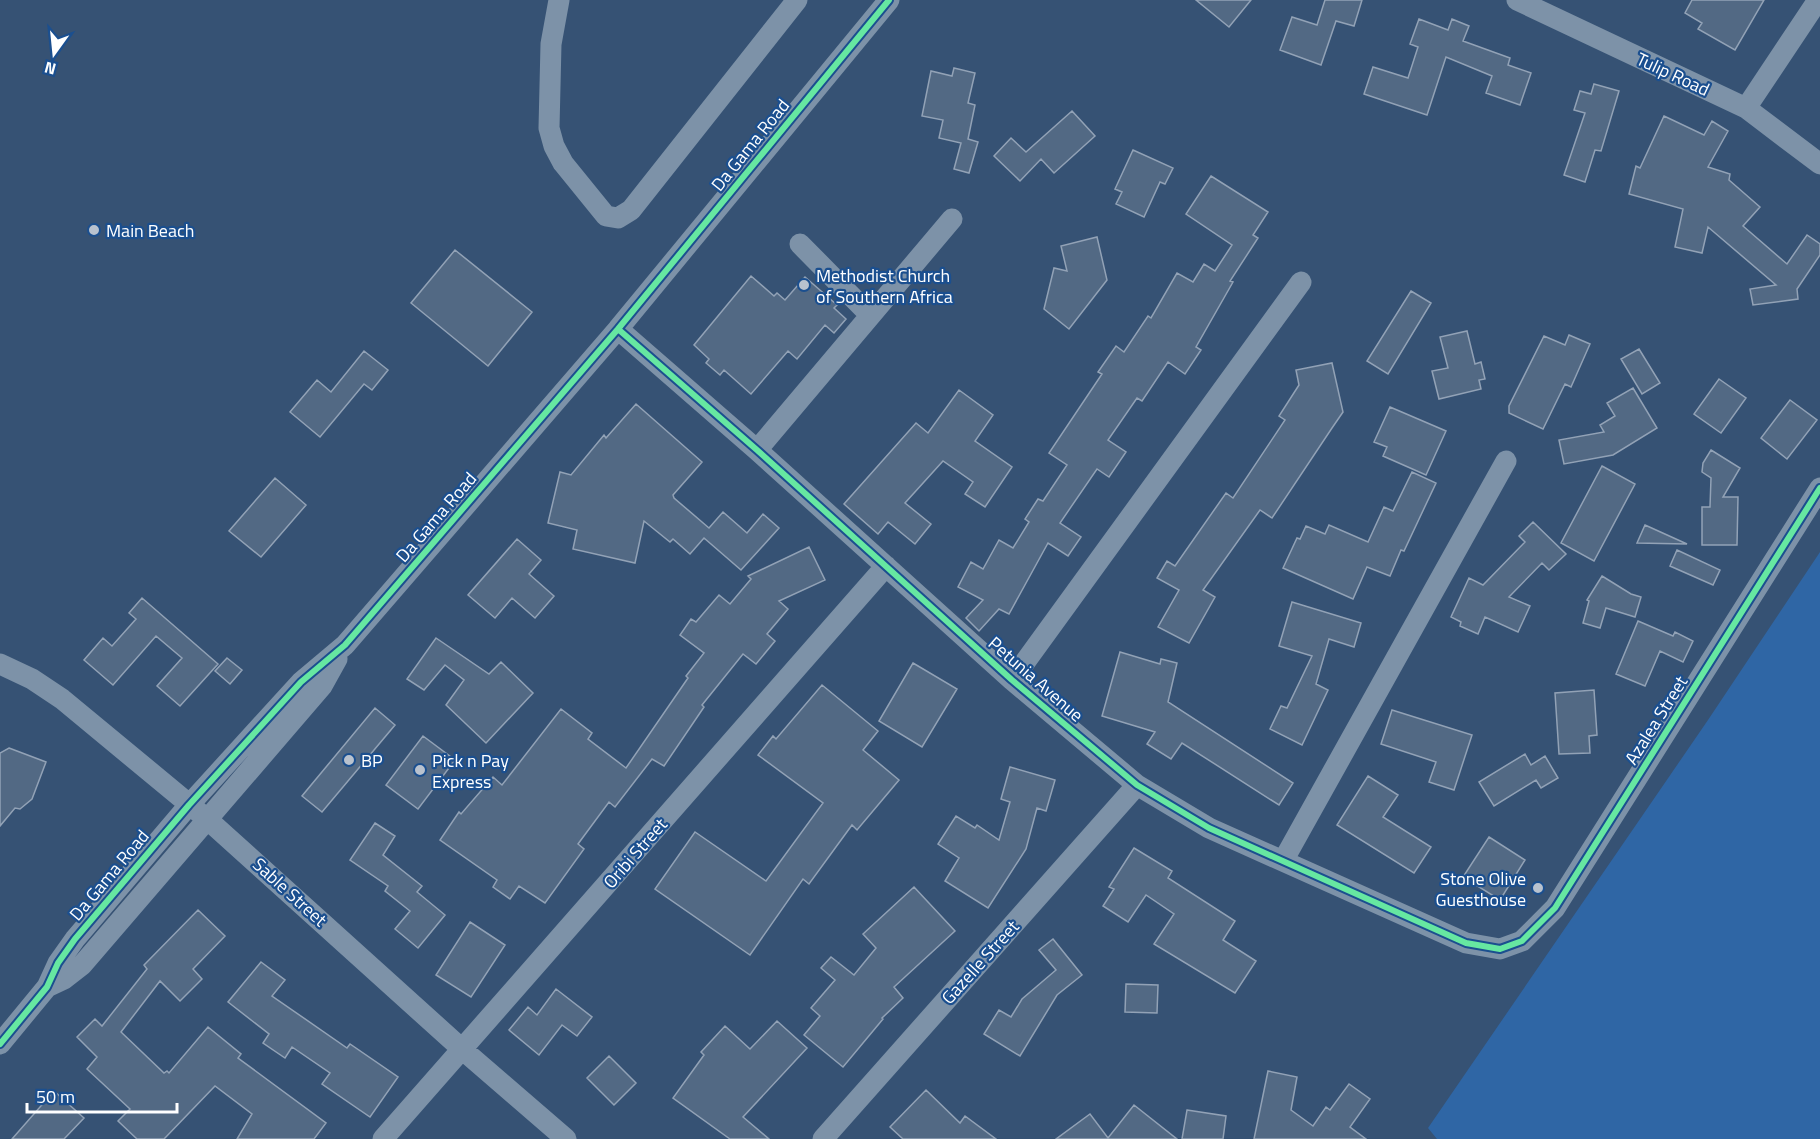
<svg xmlns="http://www.w3.org/2000/svg" width="1820" height="1139" font-family="'Titillium Web',sans-serif">
	<style>
		.green { fill: #2f66a5 }
		.building { fill: #526984; stroke: #92a2b6; stroke-width: 1.5 }
		.lines { fill: none; stroke-linecap: round; stroke-linejoin: round }
		.minor { stroke: #7d92a8; stroke-width: 21 }
		.cycleway-casing { stroke: #1b4f8f; stroke-width: 10 }
		.cycleway { stroke: #66e7a1; stroke-width: 6 }
		.poi-dot { fill: #b9c2ce; stroke: #1b4f8f; stroke-width: 2 }
		.labels { text-anchor: middle; dominant-baseline: central; stroke-width: 4.5; stroke-linejoin: round; paint-order: stroke }
		.street-label { font-size: 18px; fill: #fff; stroke: #1b4f8f }
		.poi-label { font-size: 18px; fill: #fff; stroke: #1b4f8f; text-anchor: start }
	</style>
	<rect width="100%" height="100%" fill="#365274"/>
	<path class="green" d="M1820 552V1139H1437L1428 1128 1708 720Z"/>
	<path class="building" d="M1196 0H1251L1229 27Z
		M1325 0H1362L1354 26 1336 21 1321 65 1280 50 1292 17 1317 25Z
		M1692 0H1764L1735 50 1698 29 1702 23 1685 13Z
		M1419 19 1448 30 1452 19 1469 26 1463 41 1510 58 1508 65 1531 73 1520 105 1486 93 1492 76 1446 57 1427 115 1364 94 1373 67 1408 78 1418 47 1410 44Z
		M954 68 975 73 968 103 975 105 968 139 978 142 969 173 954 169 961 143 939 138 943 120 922 116 931 71 952 76Z
		M1594 84 1619 91 1601 151 1595 150 1585 182 1564 175 1585 113 1574 110 1580 91 1591 94Z
		M1072 111 1095 136 1054 173 1041 159 1020 181 994 156 1011 138 1026 152Z
		M1664 116 1704 135 1712 121 1728 131 1708 167 1730 174 1729 180 1760 207 1743 226 1787 264 1807 235 1820 244V255L1797 289 1798 299 1753 305 1750 289 1776 285 1708 227 1702 253 1675 247 1683 209 1629 194 1636 166 1640 168Z
		M1133 150 1173 168 1165 184 1160 182 1144 217 1116 204 1122 192 1115 189Z
		M1211 176 1268 212 1253 235 1258 238 1230 281 1233 282 1196 347 1201 350 1185 374 1168 362 1142 401 1137 398 1108 440 1126 452 1109 477 1097 469 1060 523 1081 537 1068 556 1048 543 1009 614 999 609 979 631 966 618 983 600 958 587 971 562 983 569 999 540 1013 548 1029 522 1025 519 1038 499 1043 501 1067 465 1049 453 1102 374 1098 372 1116 346 1124 352 1148 316 1151 318 1177 273 1193 282 1204 264 1215 271 1232 245 1186 214Z
		M1097 237 1107 280 1069 329 1044 309 1054 268 1067 271 1061 246Z
		M455 250 532 312 488 366 411 303Z
		M751 276 774 296 777 293 785 300 805 277 837 305 834 308 846 319 834 333 825 325 797 359 788 351 751 394 724 370 720 375 706 363 709 359 694 345Z
		M1411 291 1431 303 1388 374 1367 361Z
		M1467 331 1475 364 1481 362 1485 379 1479 380 1481 389 1439 399 1432 371 1448 368 1440 337Z
		M1569 335 1590 344 1571 387 1565 384 1543 429 1509 413V406L1544 336 1565 345Z
		M1639 349 1660 383 1642 394 1621 359Z
		M364 351 388 370 372 390 364 384 320 437 290 412 317 380 331 392Z
		M1332 363 1343 412 1332 428 1272 518 1260 510 1203 590 1215 597 1189 643 1158 627 1179 590 1157 578 1167 561 1175 566 1226 493 1233 498 1285 420 1279 416 1299 385 1296 370Z
		M1719 379 1746 398 1721 433 1694 414Z
		M1633 388 1657 428 1613 455 1564 464 1559 440 1604 432 1600 425 1615 416 1607 403Z
		M959 390 993 415 975 441 1012 467 985 507 965 494 973 482 943 461 905 503 931 524 915 544 888 522 878 534 844 504 916 423 928 433Z
		M1790 400 1817 420 1787 459 1761 438Z
		M636 404 702 462 673 495 674 498 709 528 723 512 747 533 763 514 779 528 741 570 704 538 690 554 673 539 670 542 644 521 635 563 573 549 577 530 548 523 560 472 571 475 604 435 606 438Z
		M1390 407 1446 431 1426 475 1383 456 1387 447 1374 442Z
		M1711 450 1740 468 1723 497H1738L1737 545H1702V507H1710L1711 478 1702 472 1703 463Z
		M1602 466 1635 484 1594 561 1561 543Z
		M1412 472 1436 483 1404 551 1401 550 1390 576 1367 567 1353 599 1283 568 1297 538 1300 539 1306 526 1325 534 1329 525 1368 542 1384 507 1393 511Z
		M275 478 306 505 261 557 229 531Z
		M1533 522 1566 554 1549 570 1542 563 1509 597 1530 606 1518 632 1485 617 1478 634 1460 626 1461 622 1451 617 1469 578 1483 585 1525 542 1519 536Z
		M1645 525 1687 544 1637 543Z
		M517 539 541 560 529 574 554 596 535 618 512 598 495 618 468 595Z
		M809 547 825 580 779 601 788 609 767 634 775 641 756 664 743 654 702 705 704 707 664 766 652 759 615 807 609 802 578 844 584 849 545 903 519 886 510 899 493 887 497 880 440 840 459 812 461 814 493 777 502 785 561 709 592 733 588 739 626 768 688 678 686 676 704 653 680 635 691 619 696 622 719 595 730 604 751 579 748 576Z
		M1677 550 1720 570 1713 585 1670 566Z
		M1602 576 1631 594 1641 597 1635 617 1606 608 1600 628 1583 623 1589 601 1587 600Z
		M142 598 218 664 180 706 157 686 182 658 156 636 113 685 84 660 103 638 112 646 136 619 129 613Z
		M1292 602 1361 623 1354 647 1329 639 1316 684 1328 690 1302 745 1270 729 1281 706 1287 708 1312 656 1279 646Z
		M1638 621 1673 636 1675 632 1693 641 1683 662 1660 651 1645 686 1616 674Z
		M436 638 489 674 501 662 533 693 486 743 446 705 464 680 445 665 424 690 407 679Z
		M1120 652 1160 664 1161 659 1177 663 1168 702 1293 783 1279 805 1182 743 1171 759 1147 744 1155 732 1102 716Z
		M227 658 242 670 230 684 215 671Z
		M913 663 957 689 922 747 879 721Z
		M822 685 878 731 863 750 899 780 857 830 852 825 809 884 803 879 750 955 655 889 695 832 766 881 823 803 758 755 773 736 776 739Z
		M1594 690 1597 735 1589 736 1590 753 1559 754 1555 693Z
		M375 708 395 725 322 812 302 796Z
		M1392 710 1472 735 1454 790 1429 782 1436 762 1381 744Z
		M423 736 455 760 418 809 386 785Z
		M9 748 46 762 32 799 20 809 15 808 0 826V753Z
		M1525 754 1531 765 1545 756 1558 778 1541 788 1536 780 1494 806 1479 782Z
		M1010 767 1055 780 1046 811 1037 808 1026 849 988 908 945 881 959 858 938 844 956 816 975 828 977 825 999 840 1010 802 1001 799Z
		M1368 776 1398 795 1383 817 1431 847 1414 873 1337 825Z
		M375 823 395 836 383 855 422 886 417 892 445 915 418 948 395 929 410 911 385 891 388 886 350 860Z
		M1489 837 1525 860 1500 900 1463 877Z
		M1134 848 1172 871 1168 878 1235 921 1223 940 1256 961 1235 993 1154 944 1174 914 1146 895 1128 922 1103 906 1114 889 1109 887Z
		M914 887 955 931 894 987 903 998 882 1018 883 1019 843 1067 804 1035 820 1016 811 1008 835 980 821 968 831 957 854 975 876 948 863 934Z
		M198 910 225 936 193 969 202 979 180 1001 160 981 121 1032 164 1073 167 1071 169 1073 208 1027 241 1054 238 1058 326 1123 314 1139H237L252 1114 215 1086 164 1139H137L118 1121 130 1109 87 1069 97 1057 77 1037 95 1019 102 1026 147 969 144 965Z
		M470 922 505 945 471 997 436 975Z
		M1053 939 1082 975 1057 995 1020 1056 984 1034 999 1010 1011 1017 1022 999 1056 970 1039 950Z
		M261 962 285 980 272 996 347 1048 350 1044 398 1077 370 1117 322 1084 330 1073 292 1047 285 1058 263 1043 269 1034 228 1002Z
		M1126 984 1158 985 1157 1013 1125 1012Z
		M556 989 592 1017 577 1036 562 1025 539 1055 509 1030 528 1007 537 1015Z
		M777 1021 807 1048 743 1117 769 1139H730L673 1098 704 1055 701 1052 725 1026 750 1049Z
		M609 1056 636 1083 614 1105 587 1078Z
		M1268 1071 1297 1077 1291 1110 1313 1126 1326 1107 1330 1110 1349 1084 1370 1099 1350 1127 1366 1139H1254Z
		M926 1090 960 1123 965 1116 996 1139H903L890 1127Z
		M54 1091 84 1118 64 1139H12Z
		M1134 1105 1177 1139H1056L1090 1114 1108 1138Z
		M1187 1110 1226 1116 1223 1139H1182Z"/>
	<g class="lines">
		<path class="minor" d="M559 0 551 44 549 128 554 146 563 163 606 216 618 218 631 210 797 0
			M1517 0 1746 108 1820 164
			M1746 108 1818 0
			M800 244 870 315
			M618 329 757 450 1012 680 1137 785 1209 828 1466 943 1500 949 1522 941 1555 908 1820 488
			M757 450 952 219
			M0 664 32 679 62 699 207 819 463 1050 566 1139
			M1012 680 1301 282
			M1283 861 1506 461
			M47 987 64 979 82 965 322 686 337 659
			M0 1044 47 987 58 963 75 939 189 805 301 682 345 645 618 329 889 0
			M383 1139 886 566
			M823 1139 1137 785"/>
		<defs>
			<path id="cycleway" d="M618 329 757 450 1012 680 1137 785 1209 828 1466 943 1500 949 1522 941 1555 908 1820 488
				M0 1044 47 987 58 963 75 939 189 805 301 682 345 645 618 329 889 0"/>
		</defs>
		<use href="#cycleway" class="cycleway-casing"/>
		<use href="#cycleway" class="cycleway"/>
	</g>
	<g class="poi-dot">
		<circle cx="94" cy="230" r="6"/>
		<circle cx="804" cy="285" r="6"/>
		<circle cx="349" cy="760" r="6"/>
		<circle cx="420" cy="770" r="6"/>
		<circle cx="1538" cy="888" r="6"/>
	</g>
	<g class="labels">
		<g class="street-label">
			<text transform="translate(1673 74) rotate(25)">Tulip Road</text>
			<text transform="translate(750 145) rotate(-51)">Da Gama Road</text>
			<text transform="translate(436 517) rotate(-49)">Da Gama Road</text>
			<text transform="translate(1036 679) rotate(41)">Petunia Avenue</text>
			<text transform="translate(1656 720) rotate(-58)">Azalea Street</text>
			<text transform="translate(635 853) rotate(-49)">Oribi Street</text>
			<text transform="translate(109 875) rotate(-50)">Da Gama Road</text>
			<text transform="translate(290 892) rotate(42)">Sable Street</text>
			<text transform="translate(980 962) rotate(-48)">Gazelle Street</text>
		</g>
		<g class="poi-label">
			<text x="106" y="230">Main Beach</text>
			<text x="816" y="275">Methodist Church<tspan x="816" dy="21">of Southern Africa</tspan></text>
			<text x="361" y="760">BP</text>
			<text x="432" y="760">Pick n Pay<tspan x="432" dy="21">Express</tspan></text>
			<text x="1526" y="878" text-anchor="end">Stone Olive<tspan x="1526" dy="21">Guesthouse</tspan></text>
		</g>
	</g>
	<g transform="translate(54 54) rotate(195)" stroke="#1b4f8f" stroke-width="4.5" paint-order="stroke">
	<path d="M0-4.5L10 22L0 15L-10 22Z" fill="#ffffff"/>
	<text y="-9" font-size="16" font-weight="bold" text-anchor="middle" fill="#ffffff">N</text>
	</g>
	<path d="M27 1103v9h150v-9" fill="none" stroke="#ffffff" stroke-width="3"/>
	<text x="36" y="1103" font-size="18" fill="#ffffff" stroke="#1b4f8f" stroke-width="4.5" paint-order="stroke">50 m</text>
</svg>
